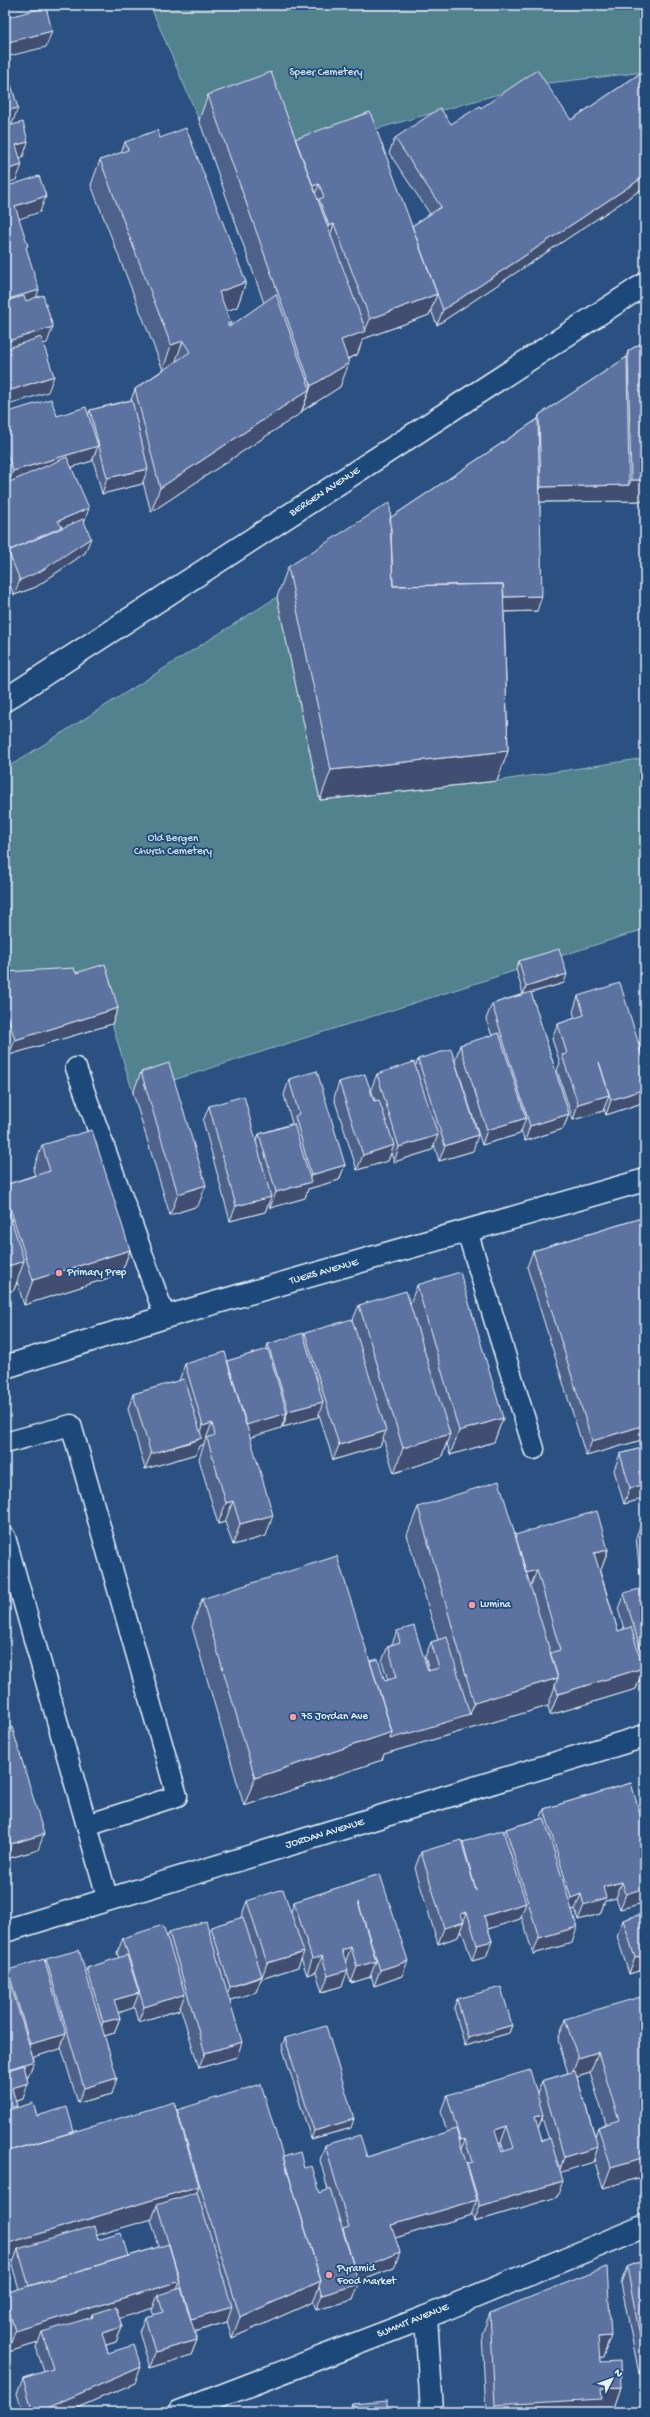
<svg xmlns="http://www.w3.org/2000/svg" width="650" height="2417" font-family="'Gochi Hand',sans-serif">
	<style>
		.green { fill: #51828d; stroke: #9cbac2 }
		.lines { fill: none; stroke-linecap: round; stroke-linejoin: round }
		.lane-casing { stroke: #e8f1f8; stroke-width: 23 }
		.street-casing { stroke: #e8f1f8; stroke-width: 25 }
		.secondary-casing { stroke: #e8f1f8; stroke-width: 25 }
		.lane { stroke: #1f4a7a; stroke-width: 20 }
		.street { stroke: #1f4a7a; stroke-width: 22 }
		.secondary { stroke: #1f4a7a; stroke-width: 22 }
		.wall { fill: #4e628a; stroke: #e8f1f8; fill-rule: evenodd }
		.shaded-wall { fill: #405071; stroke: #e8f1f8 }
		.building { fill: #5b72a1; stroke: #e8f1f8; fill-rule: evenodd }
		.poi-dot { fill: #ff9aa2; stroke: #1f4a7a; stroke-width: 1.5 }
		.labels { text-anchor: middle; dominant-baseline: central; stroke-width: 3.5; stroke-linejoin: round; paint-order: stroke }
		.park-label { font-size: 11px; fill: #d1e0e8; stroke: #1f4a7a }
		.street-label { font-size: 11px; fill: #e8f1f8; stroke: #1f4a7a }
		.poi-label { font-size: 11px; fill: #e8f1f8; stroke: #1f4a7a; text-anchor: start }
	</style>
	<rect width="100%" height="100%" fill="#2a5181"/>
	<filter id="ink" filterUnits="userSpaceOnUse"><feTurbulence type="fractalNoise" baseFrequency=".025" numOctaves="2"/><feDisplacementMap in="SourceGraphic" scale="8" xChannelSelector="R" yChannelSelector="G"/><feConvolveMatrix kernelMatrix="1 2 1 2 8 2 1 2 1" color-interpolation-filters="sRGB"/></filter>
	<g filter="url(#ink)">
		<path class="green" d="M150 5H645V72L531 85 362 133 288 160 199 120Z
			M277 597 320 800 497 781 645 758V929L133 1093 99 980 5 987V769Z"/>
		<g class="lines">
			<defs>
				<path id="lane" d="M76 1068 165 1317
					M467 1231 534 1449
					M5 1443 71 1425 177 1796 87 1825
					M5 1537 108 1900"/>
				<path id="street" d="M5 1367 165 1317 645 1180
					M5 1931 645 1736
					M426 2317 432 2412"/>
				<path id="secondary" d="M5 700 645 284
					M179 2412 426 2317 645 2226"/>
			</defs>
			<use href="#lane" class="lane-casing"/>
			<use href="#street" class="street-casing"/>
			<use href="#secondary" class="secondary-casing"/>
			<use href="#lane" class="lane"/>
			<use href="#street" class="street"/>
			<use href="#secondary" class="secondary"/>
		</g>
		<path class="wall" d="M645 70V187L437 325 431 310 429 315 363 339 357 355 348 359 340 387 302 411V410L301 413 151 512 143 482 142 484 102 494 93 459 92 461 72 467 84 522 85 553 36 587 14 595 5 573V484L6 483 5 480V413L57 416H88L90 410 131 400 135 389 164 369 163 370 91 185 100 160 121 153 125 142 160 138 246 282 237 307 226 311 231 323 229 327 264 303 199 120 208 95 295 139 412 226 430 214 389 153 395 138 451 124 481 108 571 120Z
			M645 341V501L540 502 537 611 504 612 508 751 497 781 320 800 277 597 288 567 390 518 538 419 539 415 627 357 628 351Z
			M519 961 564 983 531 993 569 1114 563 1129 525 1141 521 1131 520 1134 482 1145 455 1061 460 1045 492 1036 486 1019 492 1004 523 994 516 969Z
			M5 972 76 973 118 1008 112 1024 9 1055 5 1042Z
			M578 996 638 1043 645 1041V1102L606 1115 604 1109 603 1111 573 1120 557 1070 560 1063 552 1039 558 1024 575 1018 573 1012Z
			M418 1059 473 1151 439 1161 434 1144 432 1150 394 1162 391 1153 388 1161 357 1170 334 1098 339 1082 374 1101H375L371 1089 377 1074 416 1065Z
			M141 1072 198 1206 170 1215 133 1093Z
			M289 1079 345 1165 339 1180 308 1189 305 1198 270 1208 269 1202 265 1212 230 1221 203 1121 209 1106 256 1142 259 1134 291 1124 292 1123 284 1095Z
			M42 1145 130 1250 121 1274 24 1305 17 1282 14 1290 5 1292V1185L35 1175 33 1170Z
			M645 1217V1439L586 1456 527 1267 533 1251Z
			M417 1285 503 1418 494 1442 450 1455 447 1443 441 1458 394 1473 383 1438 380 1446 333 1460 319 1414 318 1417 283 1427 282 1426 281 1428 250 1437 266 1536 233 1545 225 1522 218 1524 199 1459 204 1444 199 1446 196 1454 145 1469 128 1409 133 1394 179 1381 185 1364 227 1361 266 1350 268 1344 304 1335 305 1333 352 1322 359 1305 410 1304Z
			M645 1447V1498L624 1504 614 1470 620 1454Z
			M418 1507 515 1535 608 1550 601 1570 600 1571 618 1631 624 1629 618 1609 624 1593 645 1605V1681L640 1682 639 1680 636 1689 550 1715 548 1706 384 1754 382 1760 244 1806 192 1627 202 1599 370 1661 385 1681 388 1680 382 1661 388 1646 392 1644 397 1631 428 1671 429 1670 425 1657 431 1642 438 1640 407 1535Z
			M642 1521H645V1573L640 1574 636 1537Z
			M5 1729 38 1850 6 1859 5 1857Z
			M631 1783 643 1903 620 1909 616 1898 607 1900 605 1901 600 1914 578 1920 575 1910 572 1911V1943L533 1954 521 1915 520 1919 488 1929 492 1941 486 1957 472 1961 461 1928 458 1937 438 1944 415 1868 421 1852 462 1844 463 1842 504 1833 506 1829 540 1819 544 1809Z
			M645 1794V1812H644L641 1804Z
			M380 1874 402 1976 374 1986 371 1975 370 1977 351 1983 347 1971 342 1986 322 1992 316 1972 307 1975 301 1958 298 1967 261 1979 256 1992 230 2000 237 2057 199 2068 180 2006 179 2010 138 2022 134 2007 133 2008 118 2013 120 2018 114 2033 105 2036 112 2094 78 2103 61 2047 60 2049 33 2057 34 2061 28 2077H27L23 2099 16 2101V2108L37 2116 74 2132 177 2111V2110L283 2157 304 2168 320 2193 328 2190 320 2160 325 2145 367 2157 447 2132 441 2111 447 2095 537 2094 542 2081 568 2073 558 2040 565 2019 643 2009 645 2004V2176L603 2188 594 2159 593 2162 560 2172 557 2197 474 2222 472 2214 471 2215 395 2238 394 2268 358 2282 353 2300 316 2310 313 2301V2302L232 2338 227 2321V2322L194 2332 197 2340 191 2355 150 2368 139 2332 145 2317 153 2315 152 2310 153 2308 119 2318 122 2327 116 2342 106 2345 108 2353 135 2383 67 2412H23L17 2394 23 2378 44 2372 36 2347 38 2343 8 2352 5 2343V2293L19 2289 12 2265 14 2260 5 2263V1970L7 1973 8 1970 45 1962 46 1959 86 1971 87 1968 119 1958 117 1953 123 1938 167 1937 169 1932H209L211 1927 241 1918V1917L247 1901 291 1912 294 1902ZM590 2073 606 2124 598 2127 595 2136 577 2077ZM542 2118 549 2139 542 2141 538 2129ZM499 2142H501L504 2151 502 2152ZM152 2219 151 2220 159 2247 128 2256 98 2240 96 2235Z
			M645 1913V1969L629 1974 617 1936 623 1920Z
			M457 1999 512 2025 509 2033 465 2046 454 2008Z
			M285 2038 351 2128 311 2139 282 2046Z
			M645 2260V2372L639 2374 621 2283 627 2267Z
			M490 2313 603 2357H599L600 2362 621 2387 614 2408 598 2409 597 2412H486L482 2334Z
			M352 2404 387 2412H292L350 2409Z"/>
		<path class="shaded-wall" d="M52 31 46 47 5 57V43Z
			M9 77 5 88V78Z
			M18 108 12 124 5 125V111Z
			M28 142 23 157 10 161 16 145Z
			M22 165 16 180 5 184V170Z
			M645 176V187L437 325 443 310Z
			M319 184 311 205 312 186Z
			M46 196 40 212 10 222 15 206Z
			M334 224 327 245 321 247 329 226Z
			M246 282 237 307 210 317 219 292Z
			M39 290 33 305 5 314V300Z
			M437 294 429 315 363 339 357 355 332 364 341 340 365 331 370 319Z
			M53 327 47 343 5 355V342Z
			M183 341 174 366 163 370 171 345Z
			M349 363 340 387 302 411 311 386Z
			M54 376 48 392 5 406V392Z
			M310 389 301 413 151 512 160 488Z
			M98 446 92 461 7 487 13 471Z
			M148 469 142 484 102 494 107 478Z
			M631 480H645V501L535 502 541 487 629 485Z
			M89 508 84 523 9 553 10 550 58 521Z
			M91 538 85 553 36 587 14 595 20 580Z
			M542 596 537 611 382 615 388 600Z
			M508 751 497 781 320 800 331 770Z
			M567 974 564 983 523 995 526 987Z
			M118 1008 112 1024 9 1055 15 1040Z
			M645 1089V1102L606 1115 611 1100Z
			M609 1095 603 1111 573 1120 578 1104Z
			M569 1114 563 1129 525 1141 530 1126Z
			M526 1118 520 1134 482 1145 487 1130Z
			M438 1135 432 1150 394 1162 399 1147Z
			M478 1135 473 1151 439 1161 445 1146Z
			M394 1145 388 1161 357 1170 363 1155Z
			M345 1165 339 1180 308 1189 305 1198 270 1208 276 1192 308 1183 311 1175Z
			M206 1185 198 1206 170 1215 178 1194Z
			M271 1197 265 1212 230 1221 236 1206Z
			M130 1250 121 1274 24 1305 33 1280Z
			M24 1261 14 1290 5 1292V1267Z
			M323 1402 318 1417 283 1427 288 1411Z
			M287 1413 281 1428 239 1441 244 1425Z
			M503 1418 494 1442 450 1455 459 1431Z
			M212 1423 204 1444 199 1446 196 1454 145 1469 151 1454 198 1440 203 1426Z
			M645 1425V1439L586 1456 592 1441Z
			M386 1431 380 1446 333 1460 339 1445Z
			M450 1434 441 1458 394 1473 403 1448Z
			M645 1484V1498L624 1504 630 1488Z
			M233 1501 225 1522 218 1524 226 1503Z
			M273 1515 266 1536 233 1545 240 1524Z
			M608 1550 601 1570 587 1574 594 1553Z
			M645 1560V1573L640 1574Z
			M537 1570 529 1590 522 1574Z
			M643 1668 636 1689 550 1715 558 1694Z
			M645 1668V1681L640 1682Z
			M558 1678 548 1706 384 1754 382 1760 244 1806 255 1778 392 1732 470 1715 474 1703Z
			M5 1834H8L5 1842Z
			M44 1834 38 1850 6 1859 11 1844Z
			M645 1875V1897L643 1903 620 1909 626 1894Z
			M622 1882 616 1898 605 1901 600 1914 578 1920 584 1905 603 1887Z
			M581 1894 575 1910 565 1913 571 1898Z
			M526 1903 520 1919 478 1932 484 1916Z
			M467 1912 458 1937 438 1944 444 1928 461 1914Z
			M577 1927 572 1943 533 1954 539 1938Z
			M492 1941 486 1957 472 1961 477 1945Z
			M351 1947 345 1963 342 1950Z
			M304 1952 298 1967 261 1979 256 1992 224 2002 230 1987 262 1977 267 1963Z
			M645 1955V1969L629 1974 635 1958Z
			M322 1956 316 1972 307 1975 312 1959Z
			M376 1961 370 1977 351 1983 357 1967Z
			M408 1961 402 1976 374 1986 380 1970Z
			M348 1970 342 1986 322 1992 328 1976Z
			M139 1993 133 2008 109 2016 114 2000Z
			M185 1994 179 2010 138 2022 144 2007Z
			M120 2018 114 2033 98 2038 103 2022Z
			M512 2025 509 2033 465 2046 468 2038Z
			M66 2034 60 2049 24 2060 30 2044Z
			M242 2042 237 2057 199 2068 205 2053Z
			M598 2052 590 2073 570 2079 578 2058Z
			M34 2061 28 2077 5 2084V2070Z
			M117 2078 112 2094 78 2103 84 2088Z
			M28 2083 23 2099 6 2104 12 2088Z
			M17 2106 11 2121 5 2123V2109Z
			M543 2115 537 2131 535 2117Z
			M354 2119 351 2128 311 2139 314 2131Z
			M507 2126 501 2142 489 2145 495 2130Z
			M465 2139 460 2154 455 2156 460 2140Z
			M598 2147 593 2162 559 2173 564 2157Z
			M645 2157V2176L603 2188 611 2167Z
			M563 2181 557 2197 474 2222 480 2206Z
			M199 2186 192 2207 157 2205 152 2219 20 2258 18 2249 14 2260 5 2263V2244Z
			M477 2200 471 2215 385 2241 391 2225Z
			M400 2252 394 2268 350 2285 355 2270Z
			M180 2281 173 2302 158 2295 153 2308 89 2328 93 2317 92 2314 87 2328 42 2332 38 2343 8 2352 15 2331Z
			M321 2281 313 2302 232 2338 240 2317Z
			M359 2284 353 2300 316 2310 322 2295Z
			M232 2307 227 2322 186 2334 191 2319Z
			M122 2327 116 2342 96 2348 102 2333Z
			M611 2336 603 2357 590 2358 598 2337Z
			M197 2340 191 2355 150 2368 155 2352Z
			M644 2358H645V2372L639 2374Z
			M141 2367 135 2383 67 2412H37Z
			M621 2387 614 2408 598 2409 597 2412H492L495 2405 601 2388Z"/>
		<path class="building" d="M46 7 52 31 5 43V18Z
			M5 60 9 77 5 78Z
			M537 70 571 120 645 70V176L443 310 412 226 441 207 395 138 440 108 451 124 480 106 481 108Z
			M271 72 366 331 341 340 349 363 311 386 208 95Z
			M11 84 18 108 5 111V85Z
			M370 112 437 294 370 319 334 224 329 226 319 199 324 197 319 184 313 186 295 139Z
			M23 122 28 142 16 145 22 165 5 170V127Z
			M186 128 246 282 219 292 231 323 227 324 229 327 276 294 310 389 160 488 135 389 190 352 183 341 171 345 100 160 128 150 125 142 157 130 160 138Z
			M39 176 46 196 15 206 28 246 26 247 39 290 5 300V187Z
			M43 295 53 327 5 342V301L24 296 26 301Z
			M41 337 54 376 5 392V349Z
			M645 341V480H631L628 351Z
			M627 357 629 485 541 487 539 415Z
			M51 399 57 416 86 407 98 446 13 471 5 447V413Z
			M132 400 148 469 107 478 90 410Z
			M538 419 542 596 504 597 503 584 393 586 390 518Z
			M67 457 89 508 58 521 62 527 10 550 5 538V484Z
			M390 502 393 586 503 584 508 751 331 770 288 567Z
			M83 519 91 538 41 571 20 580 8 551Z
			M559 949 567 974 526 987 519 961Z
			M105 964 118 1008 15 1040 5 1008V972L74 968 76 973Z
			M620 983 645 1064V1089L611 1100 599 1062 609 1095 578 1104 562 1055 567 1054 558 1024 584 1015 578 996Z
			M531 992 569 1114 530 1126 492 1004Z
			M499 1033 526 1118 487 1130 460 1045Z
			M645 1041V1064L638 1043Z
			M451 1049 478 1135 445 1146 418 1059Z
			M414 1062 438 1135 399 1147 377 1074Z
			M169 1063 206 1185 178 1194 141 1072Z
			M317 1071 345 1165 311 1175 295 1116 299 1114 289 1079Z
			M365 1074 374 1101 379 1100 394 1145 363 1155 339 1082Z
			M244 1096 271 1197 236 1206 209 1106Z
			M294 1124 311 1182 276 1192 259 1134Z
			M92 1130 130 1250 33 1280 5 1192V1185L50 1171 42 1145Z
			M9 1212 24 1261 5 1267V1213Z
			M645 1217V1425L592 1441 533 1251Z
			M460 1272 503 1418 459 1431 417 1285Z
			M406 1291 450 1434 403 1448 359 1305Z
			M352 1319 386 1431 339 1445 305 1333Z
			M303 1333 323 1402 288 1411 268 1344Z
			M268 1349 287 1413 246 1425 227 1361Z
			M225 1352 273 1515 240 1524 233 1501 226 1503 207 1438 215 1435 212 1423 203 1426 185 1364Z
			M184 1379 202 1438 151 1454 133 1394Z
			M645 1447V1484L630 1488 620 1454Z
			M499 1481 558 1678 474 1703 418 1507Z
			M597 1511 608 1550 594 1553 618 1631 631 1627 643 1668 558 1694 555 1685 558 1678 550 1653 560 1650 537 1570 526 1573 515 1535Z
			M642 1521H645V1553Z
			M337 1556 392 1732 255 1778 202 1599Z
			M640 1589 645 1605V1665L624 1593Z
			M414 1626 428 1671 439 1668 431 1642 447 1637 470 1715 390 1739 392 1732 370 1661 378 1659 385 1681 397 1677 388 1646 400 1642 397 1631Z
			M12 1727 44 1834 11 1844 8 1834H5V1729Z
			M631 1783 645 1831V1888L626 1894 622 1882 613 1884 603 1887 606 1898 584 1905 581 1894 571 1898 544 1809Z
			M544 1818 577 1927 539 1938 506 1829Z
			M503 1830 526 1903 484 1916 492 1941 477 1945 467 1912 461 1914 464 1922 444 1928 421 1852 461 1840 476 1891 463 1842Z
			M380 1874 408 1961 380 1970 358 1902 376 1961 357 1967 351 1947 342 1950 348 1970 328 1976 322 1956 312 1959 294 1902Z
			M283 1889 304 1952 267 1963 247 1901Z
			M645 1913V1955L635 1958 623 1920Z
			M243 1917 262 1976 230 1987 211 1927Z
			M206 1921 242 2042 205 2053 169 1932Z
			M163 1925 185 1994 144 2007 123 1938Z
			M79 1950 117 2078 84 2088 46 1959Z
			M127 1955 139 1993 114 2000 120 2018 103 2022 87 1968Z
			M44 1959 66 2034 30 2044 8 1970Z
			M5 1970H6L34 2061 5 2070Z
			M501 1987 512 2025 468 2038 457 1999Z
			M640 1997 645 2015V2157L611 2167 598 2127 619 2120 598 2052 578 2058 565 2019Z
			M326 2026 354 2119 314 2131 285 2038Z
			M24 2065 28 2083 12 2088 17 2106 5 2109V2071Z
			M530 2070 543 2115 535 2117 542 2141 550 2138 563 2181 480 2206 467 2163 472 2162 465 2139 460 2140 447 2095ZM507 2126 514 2148 502 2152 495 2130Z
			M575 2071 598 2147 564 2157 542 2081Z
			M261 2084 321 2281 240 2317 177 2110Z
			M174 2102 199 2186 5 2244V2152Z
			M33 2103 37 2116 67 2107 74 2132 5 2152V2111Z
			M456 2129 477 2200 391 2225 400 2252 355 2270 343 2229 349 2227 325 2145 360 2135 367 2157Z
			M300 2152 304 2168 312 2166 320 2193 330 2189 359 2284 322 2295 319 2286 321 2281 283 2157Z
			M197 2192 232 2307 191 2319 157 2205Z
			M94 2226 98 2240 121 2233 128 2256 29 2286 18 2249Z
			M169 2244 180 2281 15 2331 5 2297V2293Z
			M645 2260V2358H644L627 2267Z
			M607 2267 611 2336 598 2337 600 2362 620 2361 621 2387 601 2388 602 2399 495 2405 490 2313Z
			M181 2288 197 2340 155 2352 145 2317 163 2312 158 2295Z
			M116 2307 122 2327 102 2333 108 2353 134 2345 141 2367 37 2412H33L23 2378 53 2369 42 2332 93 2317 92 2314Z
			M387 2401V2412H352V2404Z
			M350 2409 351 2412H292Z"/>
	</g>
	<g class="poi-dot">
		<circle cx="59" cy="1273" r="4"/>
		<circle cx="472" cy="1605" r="4"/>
		<circle cx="293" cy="1717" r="4"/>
		<circle cx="329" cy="2275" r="4"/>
	</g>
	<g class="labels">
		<g class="park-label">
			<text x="326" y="73">Speer Cemetery</text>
			<text x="173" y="839">Old Bergen<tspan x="173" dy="13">Church Cemetery</tspan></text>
		</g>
		<g class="street-label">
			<text transform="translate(325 492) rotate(-33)">BERGEN AVENUE</text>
			<text transform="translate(324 1272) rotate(-16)">TUERS AVENUE</text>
			<text transform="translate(325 1834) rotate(-17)">JORDAN AVENUE</text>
			<text transform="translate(413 2321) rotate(-22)">SUMMIT AVENUE</text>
		</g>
		<g class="poi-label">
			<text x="67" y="1273">Primary Prep</text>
			<text x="480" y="1605">Lumina</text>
			<text x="301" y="1717">75 Jordan Ave</text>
			<text x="337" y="2269">Pyramid<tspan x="337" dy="13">Food Market</tspan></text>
		</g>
	</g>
	<rect width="650" height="2417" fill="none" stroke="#1f4a7a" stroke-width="20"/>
	<rect x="10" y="10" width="630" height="2397" fill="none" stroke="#e8f1f8" stroke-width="1.5" filter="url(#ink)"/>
	<g transform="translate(612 2379) rotate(48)" stroke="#1f4a7a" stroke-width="3" paint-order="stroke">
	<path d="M0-3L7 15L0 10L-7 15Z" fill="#e8f1f8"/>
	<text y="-6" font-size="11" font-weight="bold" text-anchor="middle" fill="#e8f1f8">N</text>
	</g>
</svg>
